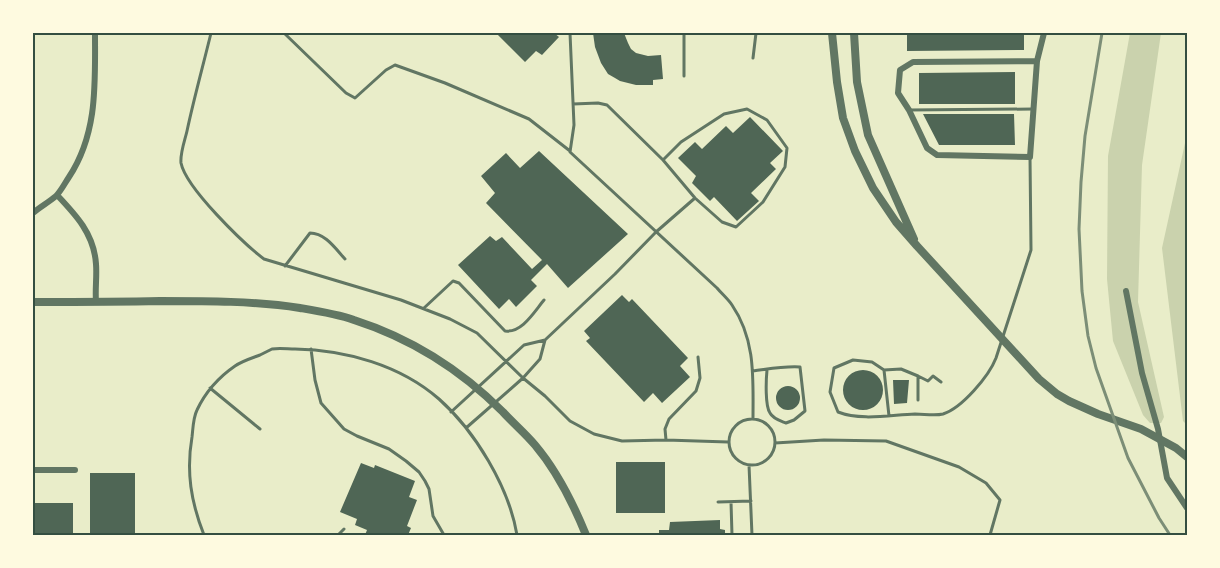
<svg xmlns="http://www.w3.org/2000/svg" width="1220" height="568" font-family="'Varela Round',sans-serif">
	<style>
		.green { fill: #cad2ad }
		.building { fill: #4f6655 }
		.lines { fill: none; stroke-linecap: round; stroke-linejoin: round }
		.service { stroke: #617663; stroke-width: 3 }
		.minor { stroke: #617663; stroke-width: 6 }
		.tertiary { stroke: #617663; stroke-width: 8 }
		.rail { stroke: #7c8e77; stroke-width: 3 }
		.neatline { fill: none; stroke: #344e41; stroke-width: 2 }
	</style>
	<rect width="100%" height="100%" fill="#e9edc9"/>
	<path class="green" d="M1130 33H1161L1142 165 1138 302 1164 417 1161 423H1150L1143 415 1113 341 1107 279 1108 156Z
		M1187 134V425L1183 421 1162 248Z"/>
	<path class="building" d="M496 33H554L559 37 542 55 536 51 525 62Z
		M593 33H624L628 43 631 49 636 53 648 56 661 55 663 79 653 80V85H636L620 81 615 78 608 74 601 63 595 47Z
		M907 33H1024V50L907 51Z
		M1015 72V104H919V73Z
		M923 114H1014L1015 145H939Z
		M750 117 783 151 770 163 776 169 751 193 759 201 737 221 714 197 710 201 692 183 696 176 678 158 695 142 702 149 726 126 733 133Z
		M539 151 628 234 568 288 547 264 531 280 537 286 516 307 509 299 499 309 458 265 490 236 496 241 502 237 532 269 542 260 486 203 495 193 481 176 506 153 520 168Z
		M622 295 629 302 632 299 688 358 680 366 690 377 662 403 653 393 644 402 586 341 590 338 584 331Z
		M843 390a20 20 0 1 1 40 0a20 20 0 1 1-40 0Z
		M893 380H909L907 403 894 404Z
		M776 398a12 12 0 1 1 24 0a12 12 0 1 1-24 0Z
		M616 462H665V513H616Z
		M361 463 374 468 375 465 415 481 409 497 417 500 407 526 411 528 408 535H365L367 530 355 525 357 519 340 512Z
		M90 473H135V535H90Z
		M33 503H73V535H33Z
		M720 520V529L725 530V535H659V530H669L670 522Z"/>
	<g class="lines">
		<path class="service" d="M211 33C203 66 194 98 187 131 185 140 180 153 181 163 186 188 243 243 264 259L401 300 450 319 477 333 523 378 545 396 570 421 594 434 622 441 666 440 728 442
			M284 33 346 93 355 98 386 70 395 65 445 83 529 119 570 151
			M570 33 574 125 570 152 717 288C722 294 728 299 732 305 756 340 753 379 753 419
			M753 58 756 33
			M684 76V33
			M573 104 598 103 607 105 663 160 695 198 722 222 736 227 763 202 785 167 787 148 767 120 747 109 724 114 681 142 663 160
			M909 110 1033 109
			M285 266 310 233C325 233 335 248 345 259
			M424 308 453 281 459 283 505 331C522 333 534 312 544 300
			M311 349 315 380 321 403 344 429 357 436 389 449 406 461 419 472 425 481 429 489 433 516 444 535
			M884 370 901 369 918 376V400
			M753 371C769 369 783 366 800 367L805 411 794 420 786 423C781 421 773 419 770 413 765 406 766 380 767 370
			M918 376 928 381 933 376 941 382
			M210 388 260 429
			M451 412 524 345 545 340 615 274 656 232 695 198
			M889 416 884 370 872 362 853 360 834 368 830 392 838 412C861 421 890 415 915 414 924 414 935 416 943 414 962 408 989 376 996 358L1031 250 1030 157
			M729 442a23 23 0 1 1 46 0a23 23 0 1 1-46 0Z
			M466 428 523 378 540 359 545 340
			M666 440 665 429 669 419 696 391 700 378 698 357
			M775 443 824 440 886 441 959 467 986 483 1000 500 990 535
			M749 465 752 535
			M718 502 751 501
			M731 502 732 535
			M204 535C191 502 186 472 192 437 193 429 193 418 197 410 205 393 219 377 235 366 242 361 252 358 260 355 264 353 268 351 272 349 279 348 288 349 295 349 346 350 400 365 439 399 475 431 509 487 517 535
			M338 535 344 529"/>
		<path class="minor" d="M1037 61 913 62 900 70 898 93 909 110 927 148 937 155 1030 157 1037 61 1044 33
			M57 195C76 215 94 234 96 264 97 276 95 289 96 302
			M33 213C40 207 49 202 56 196 61 191 65 183 69 177 98 133 95 83 95 33
			M1126 291 1142 373 1158 429 1167 478 1187 508
			M33 470H75"/>
		<path class="tertiary" d="M832 33 837 82 843 118 855 151 873 188 896 222 917 246 1039 379 1057 394 1069 401 1098 414 1141 429 1176 448 1187 457
			M854 33 857 82 868 135 914 239
			M33 302C75 302 118 302 160 301 208 301 254 301 300 308 318 311 337 314 354 320 410 338 461 370 503 412 513 423 525 433 535 445 557 471 573 503 586 535"/>
		<path class="rail" d="M1102 33 1085 136 1081 182 1079 229 1082 291 1088 336 1096 368 1128 458 1159 518 1170 535"/>
	</g>
	<rect width="1220" height="568" fill="none" stroke="#fefae0" stroke-width="69"/>
	<rect x="34" y="34" width="1152" height="500" class="neatline"/>
</svg>
